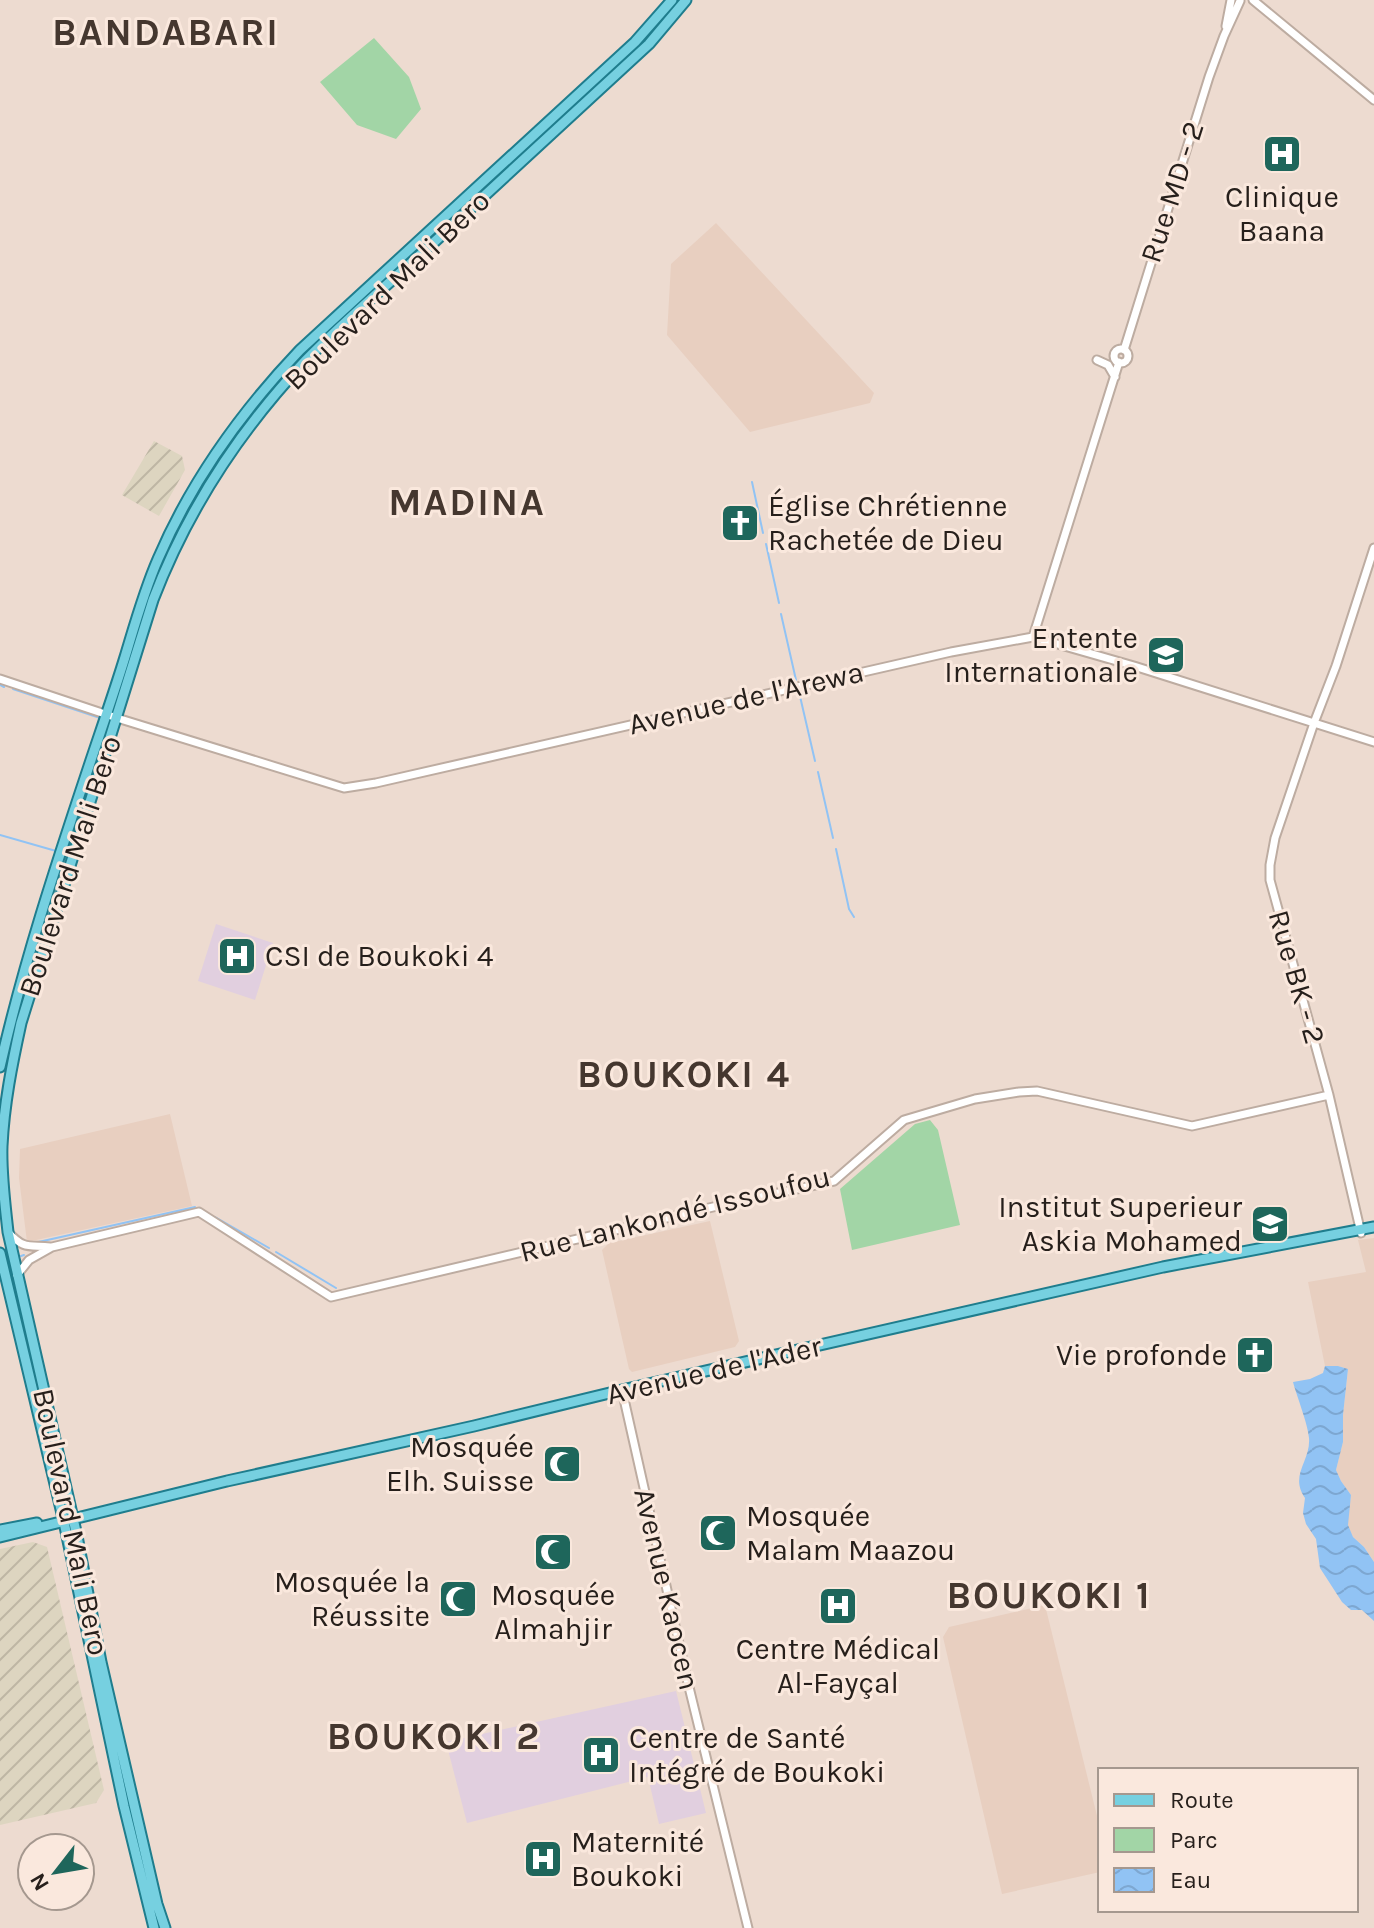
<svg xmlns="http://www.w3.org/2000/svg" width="1374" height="1928" font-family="Karla,sans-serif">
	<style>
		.built { fill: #e8cfc0 }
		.industrial { fill: url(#industrial-furrows) }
		.medical { fill: #e1cfdf }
		.green { fill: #a2d5a6 }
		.water { fill: url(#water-waves) }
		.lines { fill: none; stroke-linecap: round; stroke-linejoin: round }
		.stream { stroke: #91c3f4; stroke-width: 2 }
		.minor-casing { stroke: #bdaca1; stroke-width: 11 }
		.major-casing { stroke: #1f7d8d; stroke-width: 13 }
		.minor { stroke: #fff; stroke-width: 7 }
		.major { stroke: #76d0e0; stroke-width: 9 }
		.labels { text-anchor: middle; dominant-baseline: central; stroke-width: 6; stroke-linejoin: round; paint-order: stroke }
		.street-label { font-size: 30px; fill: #261f1b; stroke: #fae8dd }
		.poi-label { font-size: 30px; fill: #261f1b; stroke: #fae8dd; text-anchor: start }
		.district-label { font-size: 38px; font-weight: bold; letter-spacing: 2px; fill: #45372f; stroke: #fae8dd }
	</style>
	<defs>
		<pattern id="industrial-furrows" width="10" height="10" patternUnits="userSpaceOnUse" patternTransform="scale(2)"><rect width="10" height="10" fill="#ddd5c0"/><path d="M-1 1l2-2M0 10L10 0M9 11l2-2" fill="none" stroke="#beb6a4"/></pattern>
		<pattern id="water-waves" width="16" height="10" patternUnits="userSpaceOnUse" patternTransform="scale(2)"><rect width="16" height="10" fill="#91c3f4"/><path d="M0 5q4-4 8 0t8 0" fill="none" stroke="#7da7d1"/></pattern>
	</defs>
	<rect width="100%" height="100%" fill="#eddbd0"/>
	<path class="built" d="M716 223 874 393 870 403 750 432 667 335 671 264Z
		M170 1114 192 1206 27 1242 19 1178 20 1149Z
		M710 1221 739 1341 735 1347 632 1372 629 1369 602 1250 609 1243Z
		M1374 1238V1562L1364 1547 1353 1537 1347 1525 1351 1495 1341 1481 1336 1470 1343 1442V1415L1348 1369 1338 1366H1325L1308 1282 1366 1272 1358 1240Z
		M1045 1605 1100 1828V1872L1002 1894 943 1637 949 1627Z"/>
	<path class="industrial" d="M154 441 182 456 185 470 159 516 122 495Z
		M33 1542 47 1547 104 1790 96 1803 0 1825V1549Z"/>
	<path class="medical" d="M216 924 273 943 255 1000 198 981Z
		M676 1691 706 1813 659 1824 648 1777 467 1823 446 1742Z"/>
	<path class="green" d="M374 38 409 77 421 109 396 139 357 125 320 82Z
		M930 1120 938 1130 960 1225 852 1250 840 1189 915 1124Z"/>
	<path class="water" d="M1325 1366H1338L1348 1369 1343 1415V1442L1336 1470 1341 1481 1351 1495 1348 1525 1353 1537 1364 1547 1374 1562V1621L1362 1610H1351L1342 1602 1320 1568 1316 1539 1306 1524 1303 1513 1305 1498C1289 1475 1311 1461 1309 1438 1308 1424 1297 1397 1293 1382L1310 1379 1323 1373Z"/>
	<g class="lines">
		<path class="stream" d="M752 482 763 533
			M766 544 779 603
			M781 614 796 680
			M0 685 4 687
			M13 689 100 718
			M799 692 815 761
			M818 772 833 838
			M0 835 56 851
			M836 849 849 909 854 917
			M215 1217 269 1248
			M34 1243 195 1207
			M276 1252 336 1288
			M21 1256 24 1255"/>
		<defs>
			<path id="minor" d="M1253 0 1374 100
				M1226 26 1231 0
				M1114 356a7 7 0 1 1 14 0a7 7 0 1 1-14 0Z
				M1124 350 1209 77 1224 36 1240 1
				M1097 360 1108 365 1115 377
				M1033 637 1119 362
				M0 679 117 718 344 788 376 783 951 652 1033 637 1134 666 1374 742
				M8 1232C24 1250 29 1245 50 1247
				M1361 1233 1329 1095 1270 880V865L1275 838 1314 723 1336 666 1374 548
				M17 1275 29 1260 52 1247 199 1212 331 1297 713 1207 834 1181 904 1120 975 1099 1019 1092 1037 1091 1192 1126 1329 1095
				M622 1390 687 1679 748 1928"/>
			<path id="major" d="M0 1067C23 965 56 865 89 766 101 730 114 693 125 657 135 624 144 591 158 559 191 482 242 411 300 350L635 42 672 0
				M0 1253 64 1522 124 1806 154 1928
				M0 1530 37 1523
				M0 1537 227 1481 474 1426 622 1390 1163 1267 1374 1227
				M165 1928 157 1904 101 1662 77 1536 8 1232C5 1204 1 1175 2 1146 4 1104 12 1064 21 1023L153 600C187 511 240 430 305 361 349 316 398 276 444 233 512 170 580 107 649 44L686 0"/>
		</defs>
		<use href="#minor" class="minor-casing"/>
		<use href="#major" class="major-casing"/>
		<use href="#minor" class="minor"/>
		<use href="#major" class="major"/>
	</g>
	<defs>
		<symbol id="hospital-square" viewBox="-11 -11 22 22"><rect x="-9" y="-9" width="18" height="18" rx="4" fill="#1e665b" stroke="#fae8dd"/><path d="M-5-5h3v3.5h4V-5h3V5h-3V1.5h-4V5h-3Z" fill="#fff"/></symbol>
		<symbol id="church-square" viewBox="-11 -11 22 22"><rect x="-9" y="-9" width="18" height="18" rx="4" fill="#1e665b" stroke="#fae8dd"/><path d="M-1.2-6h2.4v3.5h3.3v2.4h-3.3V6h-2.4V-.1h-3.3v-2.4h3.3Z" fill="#fff"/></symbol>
		<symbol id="university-square" viewBox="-11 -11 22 22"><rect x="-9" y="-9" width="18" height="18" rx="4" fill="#1e665b" stroke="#fae8dd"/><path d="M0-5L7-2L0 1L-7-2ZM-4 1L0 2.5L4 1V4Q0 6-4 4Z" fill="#fff"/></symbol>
		<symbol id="mosque-square" viewBox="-11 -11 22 22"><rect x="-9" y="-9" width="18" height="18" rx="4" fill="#1e665b" stroke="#fae8dd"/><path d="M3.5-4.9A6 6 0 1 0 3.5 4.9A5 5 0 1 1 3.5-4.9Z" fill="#fff"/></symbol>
	</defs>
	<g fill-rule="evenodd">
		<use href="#hospital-square" x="1260" y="132" width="44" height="44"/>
		<use href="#church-square" x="718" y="501" width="44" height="44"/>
		<use href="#university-square" x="1144" y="633" width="44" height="44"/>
		<use href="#hospital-square" x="215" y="934" width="44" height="44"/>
		<use href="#university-square" x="1248" y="1202" width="44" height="44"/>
		<use href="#church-square" x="1233" y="1333" width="44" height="44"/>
		<use href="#mosque-square" x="540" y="1442" width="44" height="44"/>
		<use href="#mosque-square" x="696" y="1511" width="44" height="44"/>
		<use href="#mosque-square" x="531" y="1530" width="44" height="44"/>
		<use href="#mosque-square" x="436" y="1577" width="44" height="44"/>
		<use href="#hospital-square" x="816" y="1584" width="44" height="44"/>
		<use href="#hospital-square" x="579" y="1733" width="44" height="44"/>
		<use href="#hospital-square" x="521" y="1837" width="44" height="44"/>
	</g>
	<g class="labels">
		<g class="street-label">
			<text transform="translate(1172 192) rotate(-72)">Rue MD - 2</text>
			<text transform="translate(387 290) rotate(-44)">Boulevard Mali Bero</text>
			<text transform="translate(746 698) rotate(-13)">Avenue de l'Arewa</text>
			<text transform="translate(70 866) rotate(-72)">Boulevard Mali Bero</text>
			<text transform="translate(1297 977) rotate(74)">Rue BK - 2</text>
			<text transform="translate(675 1214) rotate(-14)">Rue Lankondé Issoufou</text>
			<text transform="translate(714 1370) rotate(-13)">Avenue de l'Ader</text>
			<text transform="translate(71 1522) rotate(78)">Boulevard Mali Bero</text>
			<text transform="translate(667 1589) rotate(77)">Avenue Kaocen</text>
		</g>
		<g class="poi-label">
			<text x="1282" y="197" text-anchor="middle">Clinique<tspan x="1282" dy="34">Baana</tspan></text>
			<text x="768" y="506">Église Chrétienne<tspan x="768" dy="34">Rachetée de Dieu</tspan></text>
			<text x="1138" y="638" text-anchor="end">Entente<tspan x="1138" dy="34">Internationale</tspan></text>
			<text x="265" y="956">CSI de Boukoki 4</text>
			<text x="1242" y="1207" text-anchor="end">Institut Superieur<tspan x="1242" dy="34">Askia Mohamed</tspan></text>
			<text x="1227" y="1355" text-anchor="end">Vie profonde</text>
			<text x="534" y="1447" text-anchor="end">Mosquée<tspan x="534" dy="34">Elh. Suisse</tspan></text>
			<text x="746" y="1516">Mosquée<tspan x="746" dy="34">Malam Maazou</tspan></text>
			<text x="430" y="1582" text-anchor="end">Mosquée la<tspan x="430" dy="34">Réussite</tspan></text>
			<text x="553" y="1595" text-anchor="middle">Mosquée<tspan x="553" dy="34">Almahjir</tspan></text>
			<text x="838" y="1649" text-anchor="middle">Centre Médical<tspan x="838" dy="34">Al-Fayçal</tspan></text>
			<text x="629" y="1738">Centre de Santé<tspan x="629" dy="34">Intégré de Boukoki</tspan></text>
			<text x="571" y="1842">Maternité<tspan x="571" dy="34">Boukoki</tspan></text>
		</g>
		<g class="district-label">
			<text x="166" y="32">BANDABARI</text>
			<text x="467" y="502">MADINA</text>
			<text x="684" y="1074">BOUKOKI 4</text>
			<text x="1049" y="1595">BOUKOKI 1</text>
			<text x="434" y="1736">BOUKOKI 2</text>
		</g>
	</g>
	<rect x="1098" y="1768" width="260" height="144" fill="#fae8dd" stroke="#a5988f" stroke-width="2"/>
	<rect x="1114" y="1794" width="40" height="12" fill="#76d0e0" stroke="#a5988f" stroke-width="2"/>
	<text x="1170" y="1808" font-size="24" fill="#261f1b">Route</text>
	<rect x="1114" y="1828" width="40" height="24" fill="#a2d5a6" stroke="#a5988f" stroke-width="2"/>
	<text x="1170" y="1848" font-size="24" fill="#261f1b">Parc</text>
	<rect x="1114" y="1868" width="40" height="24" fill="url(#water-waves)" stroke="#a5988f" stroke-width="2"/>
	<text x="1170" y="1888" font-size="24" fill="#261f1b">Eau</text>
	<g transform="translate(56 1872) rotate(239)"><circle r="38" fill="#fae8dd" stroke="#a5988f" stroke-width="2"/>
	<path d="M0-6L14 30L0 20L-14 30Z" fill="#1e665b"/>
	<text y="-12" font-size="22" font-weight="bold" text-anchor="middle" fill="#261f1b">N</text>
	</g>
</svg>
